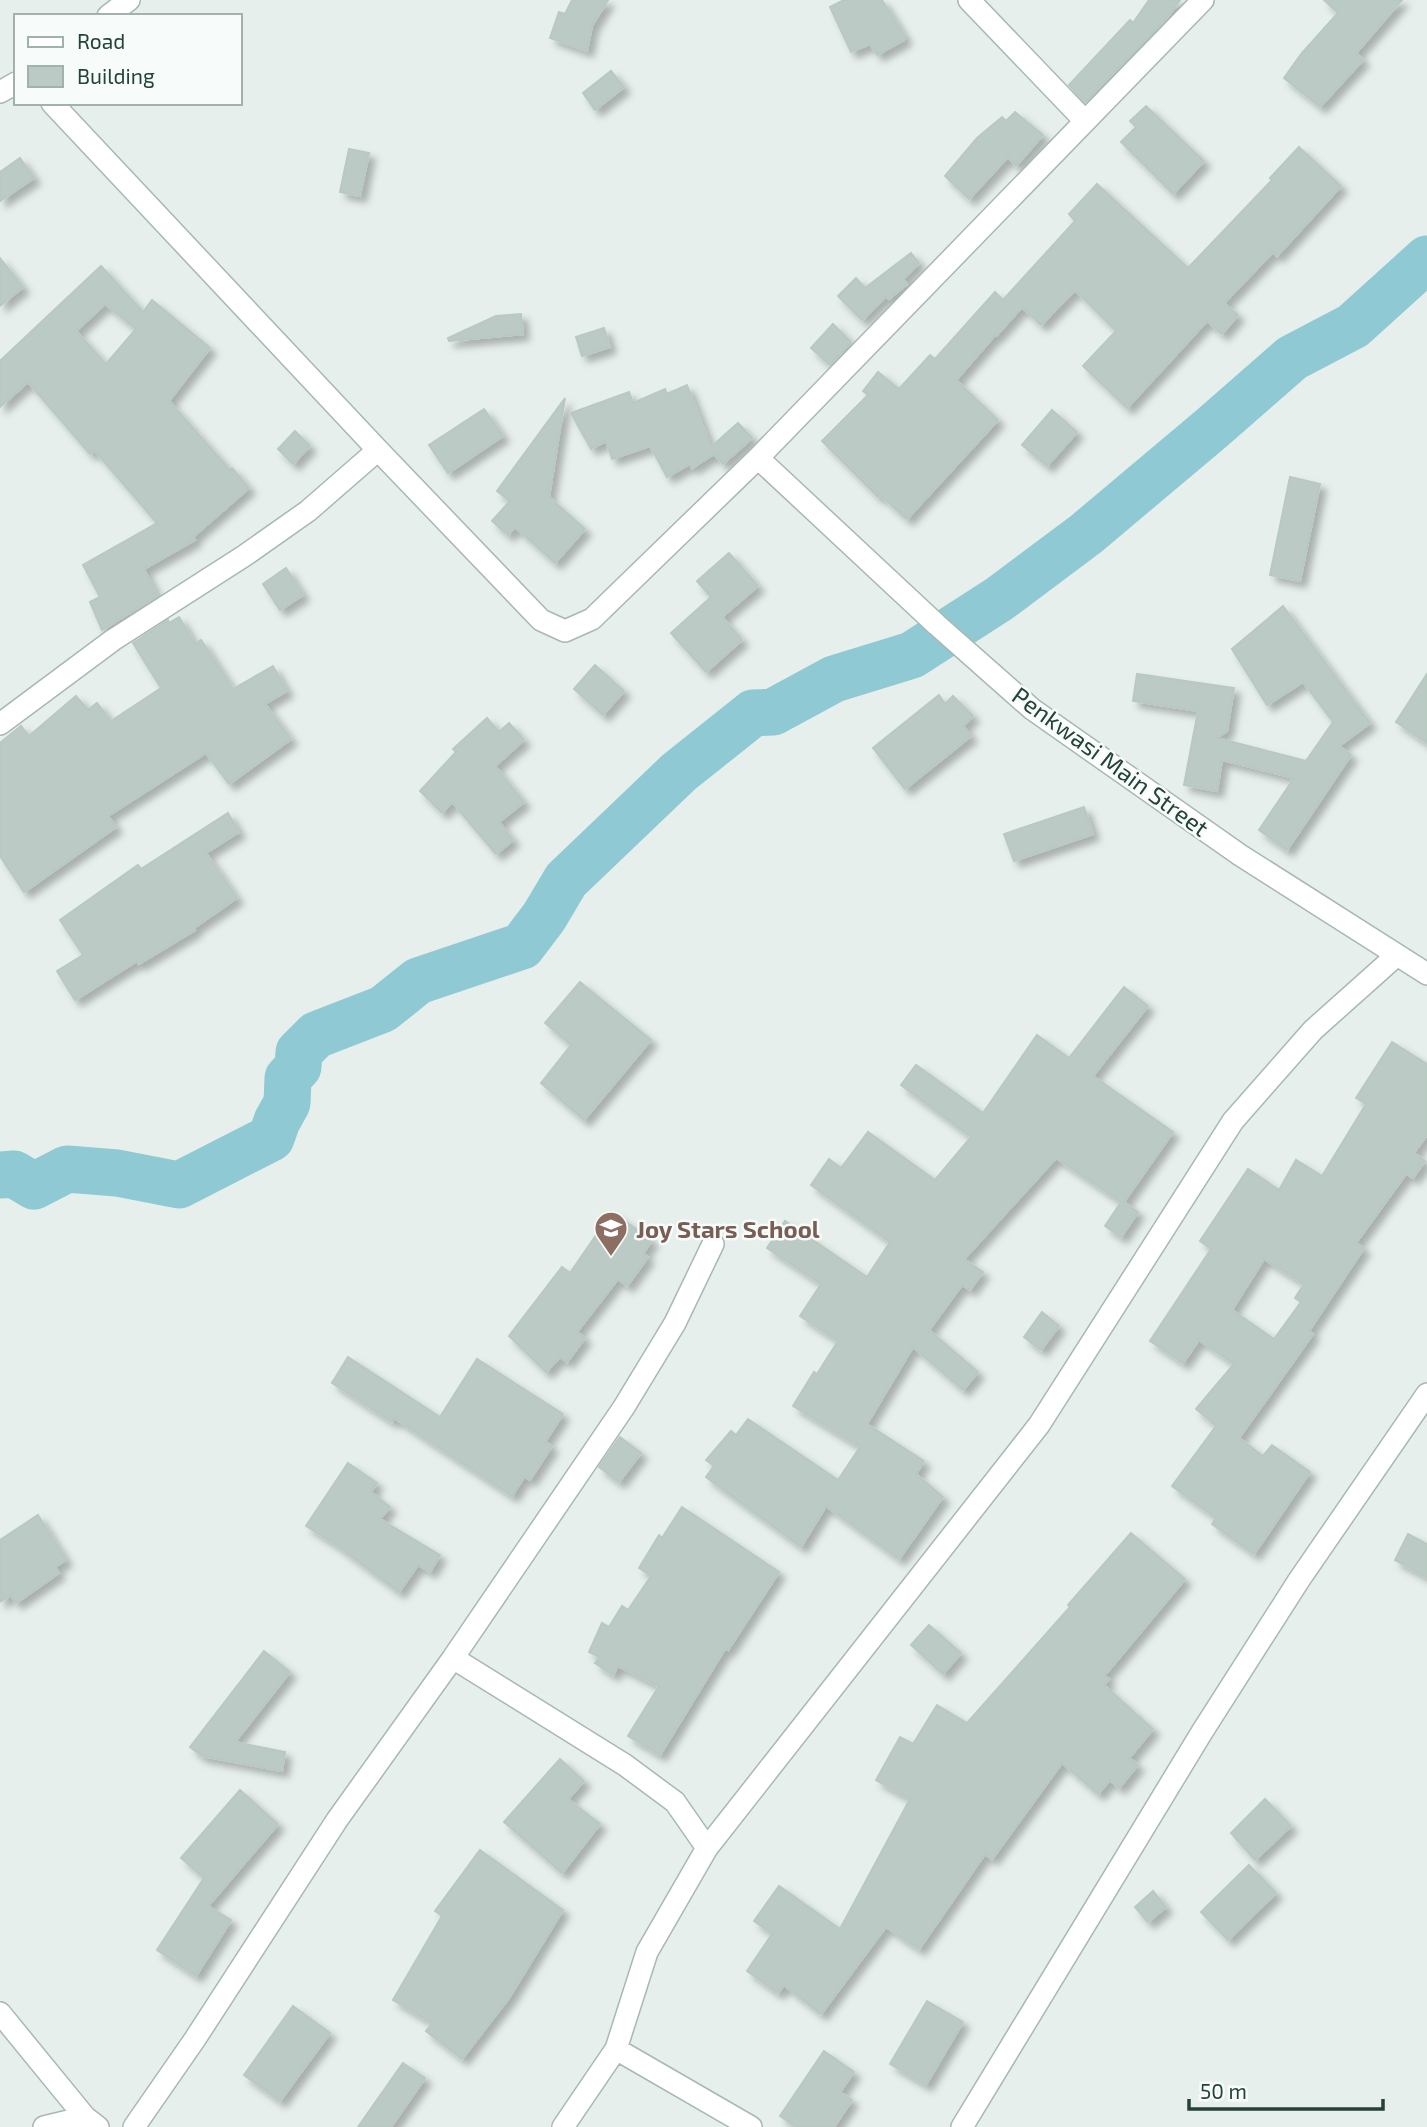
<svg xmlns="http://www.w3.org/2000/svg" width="1427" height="2127" font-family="'Exo 2',sans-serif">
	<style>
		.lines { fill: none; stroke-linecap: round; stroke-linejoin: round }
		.river { stroke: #8ec9d4; stroke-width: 47 }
		.building { fill: #bbcac4; stroke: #b8c9c2; stroke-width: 2; fill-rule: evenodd; filter: url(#shadow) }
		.minor-casing { stroke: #a8b8b2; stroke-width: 24 }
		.minor { stroke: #fff; stroke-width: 21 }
		.labels { text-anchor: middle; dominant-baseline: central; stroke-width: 5; stroke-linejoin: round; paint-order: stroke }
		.street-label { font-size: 24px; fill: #24423a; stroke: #f7fbf9 }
		.education-label { font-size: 24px; font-weight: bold; fill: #785e54; stroke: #f7fbf9; text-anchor: start }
	</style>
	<defs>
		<filter id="shadow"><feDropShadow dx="6" dy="6" stdDeviation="3.5" flood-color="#0004"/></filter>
	</defs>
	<rect width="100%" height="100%" fill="#e6efeb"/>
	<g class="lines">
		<path class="river" d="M0 1175 14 1174 34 1186 67 1169 117 1173 179 1185 271 1138 277 1121 287 1103 288 1078 298 1067 299 1052 316 1035 383 1009 418 981 522 946 544 917 566 880 679 772 753 713 773 712 834 679 912 655 999 599 1086 534 1212 428 1292 358 1353 326 1427 259"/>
	</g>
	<path class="building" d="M572 0H608L592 26 587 51 550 38 559 12 565 14Z
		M844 0H882L905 37 904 40 877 55 870 44 851 52 830 7Z
		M1149 0H1180L1167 18 1085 102 1069 85 1130 20 1133 23Z
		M1324 0H1402L1356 53 1363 60 1320 107 1284 78 1302 53 1338 13Z
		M611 71 624 87 595 110 583 93Z
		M1146 106 1204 161 1173 194 1121 142 1136 127 1130 121Z
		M1015 112 1043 135 1016 166 1008 157 969 199 945 176 977 138 1002 117 1006 121Z
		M1299 147 1341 186 1277 256 1273 252 1224 303 1238 315 1222 334 1207 321 1127 408 1083 366 1116 331 1075 290 1041 325 1022 307 997 335 996 334 956 380 998 420 907 519 880 495 878 497 822 441 868 395 863 391 878 372 899 389 930 355 935 359 995 292 1003 300 1075 221 1069 214 1097 184 1188 268 1272 180 1270 178Z
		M349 149 369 153 360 196 340 192Z
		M20 158 34 178 0 201V172Z
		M911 253 919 263 903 279 907 284 889 299 886 296 862 320 838 296 856 278 865 288Z
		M0 258 23 287 0 306Z
		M101 266 143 312 152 300 210 348 169 401 230 470 232 468 249 488 193 537 195 540 144 569 157 596 102 630 90 602 100 597 83 565 157 523 94 450 90 454 28 382 0 407V361ZM105 304 136 329 106 364 76 331Z
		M521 314 523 334 449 341 448 338 496 316Z
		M833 324 851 342 830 365 811 348Z
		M604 328 610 347 582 356 576 337Z
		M687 385 711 447 738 423 752 438 723 464 714 454 692 468 690 464 667 477 650 446 612 459 606 441 591 449 571 413 629 392 633 403 665 389 667 394Z
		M565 398 549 497 585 529 555 563 515 527 508 535 492 521 510 501 497 491Z
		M484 409 503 436 448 473 429 445Z
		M1052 410 1077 432 1047 466 1022 445Z
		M295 431 310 446 293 464 278 449Z
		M1290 477 1320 484 1300 581 1270 575Z
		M729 553 758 586 722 617 742 640 706 672 671 633 711 597 697 581Z
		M286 568 303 595 280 610 263 584Z
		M1283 606 1370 723 1339 746 1351 755 1287 850 1259 830 1294 778 1222 760 1217 791 1184 785 1198 711 1133 701 1137 674 1234 688 1227 731 1217 738 1306 761 1333 722 1303 682 1267 705 1232 649Z
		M179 617 195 644 201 640 233 689 273 666 287 691 265 704 291 739 229 784 206 753 108 816 116 827 24 892 0 856V743L21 726 29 736 76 696 88 710 97 703 111 721 161 688 133 643 168 620 169 623Z
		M595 665 624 691 603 715 574 689Z
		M1427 674V743L1396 722Z
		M939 695 945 704 953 696 973 716 963 726 971 736 905 789 873 748Z
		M487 718 499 732 509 723 524 740 495 766 524 802 499 822 513 840 496 854 452 802 442 813 420 791 456 752 453 749Z
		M1084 807 1093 834 1014 861 1004 834Z
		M228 813 239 832 206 853 237 898 194 928 195 930 139 964 137 961 75 1000 57 971 83 955 60 920 138 865 141 869Z
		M580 982 651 1040 584 1120 541 1083 571 1045 545 1023Z
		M1124 987 1148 1006 1093 1076 1173 1132 1124 1202 1138 1212 1121 1237 1105 1226 1121 1202 1056 1158 964 1259 983 1272 970 1290 962 1285 929 1330 978 1372 963 1390 913 1347 867 1424 924 1461 916 1474 943 1497 899 1559 826 1506 801 1547 706 1477 714 1466 706 1460 731 1431 736 1435 748 1419 838 1480 860 1447 793 1406 814 1372 817 1374 838 1341 800 1316 821 1284 767 1248 785 1221 867 1277 890 1242 811 1185 829 1159 841 1168 868 1132 935 1180 971 1137 901 1085 916 1065 983 1113 1037 1035 1069 1058Z
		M1392 1042 1427 1064V1135L1414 1153 1425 1161 1413 1178 1406 1174 1356 1243 1364 1248 1309 1331 1313 1334 1239 1438 1263 1456 1272 1445 1310 1472 1254 1554 1212 1524 1216 1518 1172 1486 1216 1426 1196 1409 1234 1364 1199 1340 1183 1363 1150 1341 1211 1249 1200 1241 1248 1169 1279 1190 1296 1160 1322 1176 1366 1104 1356 1098ZM1264 1259 1304 1284 1295 1298 1301 1302 1274 1339 1232 1310Z
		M612 1212 652 1240 643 1254 648 1257 627 1286 618 1279 577 1332 585 1338 567 1362 560 1357 546 1372 509 1336 562 1267 570 1273Z
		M1042 1312 1059 1326 1041 1350 1024 1337Z
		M348 1357 440 1417 477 1359 563 1414 545 1442 552 1446 530 1480 524 1477 512 1496 394 1418 392 1422 332 1383Z
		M620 1437 641 1453 619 1482 599 1467Z
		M348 1463 377 1483 371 1492 390 1507 380 1519 440 1555 430 1572 418 1565 399 1592 336 1545 306 1526Z
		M682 1507 779 1572 728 1650 725 1649 660 1755 628 1736 659 1686 618 1666 613 1675 595 1663 600 1657 589 1652 602 1623 609 1627 622 1606 628 1610 651 1576 639 1568 659 1535 662 1538Z
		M38 1515 66 1560 55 1567 59 1573 16 1603 11 1595 0 1602V1540Z
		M1131 1533 1185 1579 1104 1676 1109 1679 1104 1685 1153 1729 1129 1758 1138 1765 1119 1788 1110 1780 1098 1794 1062 1763 992 1859 985 1854 919 1949 886 1927 821 2014 784 1985 778 1993 747 1971 772 1934 754 1921 779 1886 840 1929 910 1799 876 1780 900 1737 913 1744 937 1705 967 1723 1070 1607 1068 1605Z
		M1408 1534 1427 1544V1577L1395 1560Z
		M929 1625 961 1653 943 1674 911 1645Z
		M264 1651 290 1672 235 1742 285 1752 282 1771 202 1756 190 1747Z
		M560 1759 584 1781 568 1799 600 1824 562 1873 504 1822Z
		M240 1790 278 1824 208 1906 231 1920 196 1976 157 1950 204 1878 181 1858Z
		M1265 1799 1291 1826 1255 1860 1231 1833Z
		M480 1850 563 1910 509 1998 462 2059 426 2031 432 2023 393 2000 442 1916 435 1911Z
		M1249 1865 1276 1893 1228 1940 1201 1912Z
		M1153 1891 1166 1907 1148 1922 1135 1907Z
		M927 2001 963 2022 926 2085 890 2064Z
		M293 2006 330 2033 280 2101 244 2075Z
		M824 2051 854 2072 840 2092 852 2100 834 2127H796L780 2116Z
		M403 2063 425 2078 391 2127H358Z"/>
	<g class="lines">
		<defs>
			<path id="minor" d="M969 0 1085 121
				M108 16 129 0
				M0 92 16 83
				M52 103 378 450 541 620 565 631 592 619 758 458 1203 0
				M758 458 937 625 1032 709 1240 855 1427 974
				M0 724 113 640 244 556 308 511 378 450
				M453 1658 625 1765 675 1802 707 1848
				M0 2013 85 2117 98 2127
				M44 2127 85 2117
				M134 2127 195 2039 337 1820 453 1658 624 1407 675 1323 713 1244
				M563 2127 616 2049
				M751 2127 616 2049 647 1952 707 1848 1039 1425 1233 1121 1313 1030 1397 955
				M962 2127 1202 1732 1299 1580 1427 1394"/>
		</defs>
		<use href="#minor" class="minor-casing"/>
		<use href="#minor" class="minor"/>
	</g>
	<defs>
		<symbol id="school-pin" viewBox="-11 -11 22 30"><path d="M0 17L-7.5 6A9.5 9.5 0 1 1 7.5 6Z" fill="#8d6e63" stroke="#f7fbf9"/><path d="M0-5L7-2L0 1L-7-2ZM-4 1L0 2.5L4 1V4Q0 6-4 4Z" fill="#fff"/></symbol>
	</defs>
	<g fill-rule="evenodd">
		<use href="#school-pin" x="592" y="1209" width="38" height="52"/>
	</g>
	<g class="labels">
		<g class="street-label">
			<text transform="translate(1111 761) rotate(36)">Penkwasi Main Street</text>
		</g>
		<g class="education-label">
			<text x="636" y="1228">Joy Stars School</text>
		</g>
	</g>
	<rect x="14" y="14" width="228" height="91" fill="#f7fbf9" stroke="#a3b1ad" stroke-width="2"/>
	<rect x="28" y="37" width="35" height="10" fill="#ffffff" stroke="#a3b1ad" stroke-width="2"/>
	<text x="77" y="49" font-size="21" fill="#24423a">Road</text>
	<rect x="28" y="66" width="35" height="21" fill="#bbcac4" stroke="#a3b1ad" stroke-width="2"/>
	<text x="77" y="84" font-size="21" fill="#24423a">Building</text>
	<path d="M1189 2099v10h194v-10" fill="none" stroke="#24423a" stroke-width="3.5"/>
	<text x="1200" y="2099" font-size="21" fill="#24423a" stroke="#f7fbf9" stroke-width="5" paint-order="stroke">50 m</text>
</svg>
